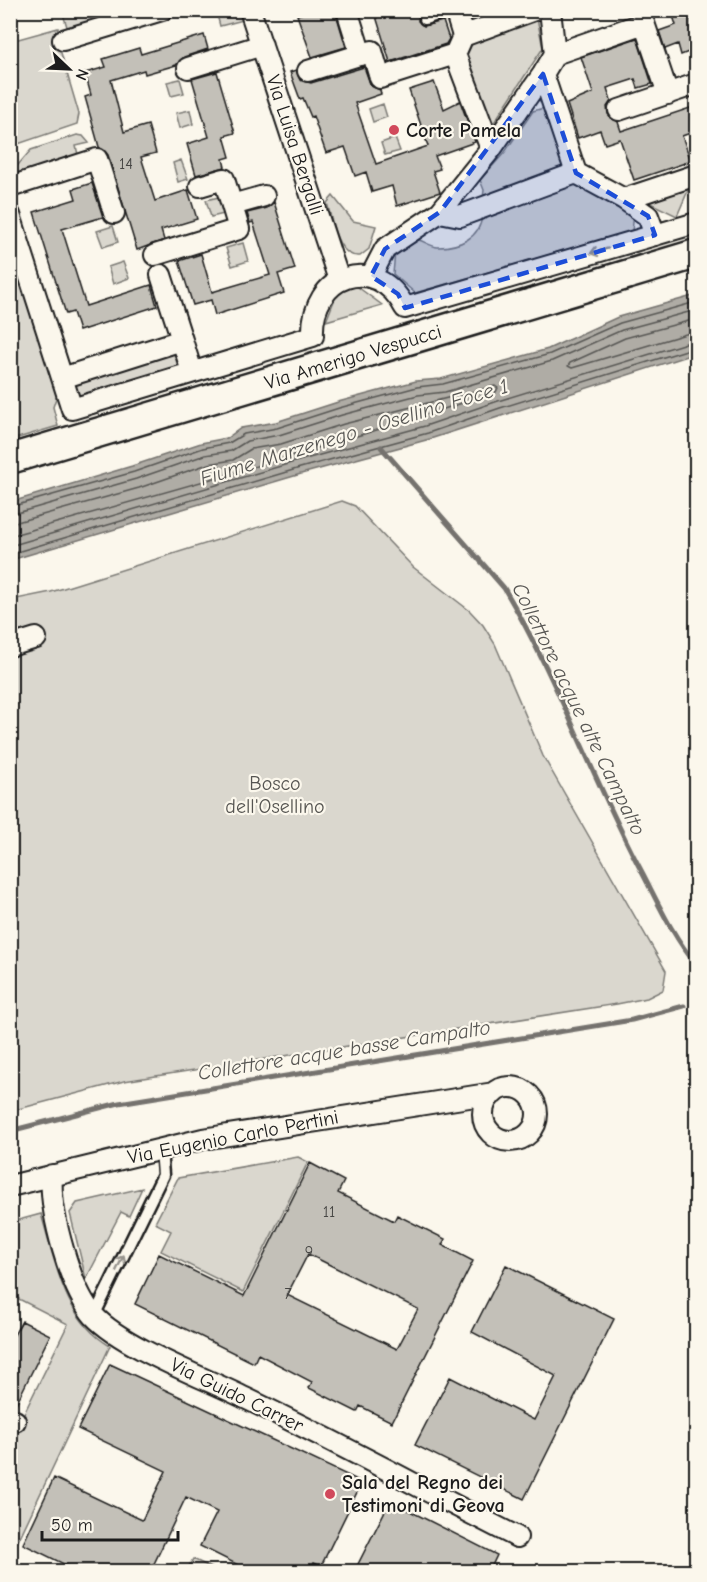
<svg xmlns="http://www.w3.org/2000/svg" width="707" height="1582" font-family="'Comic Neue',sans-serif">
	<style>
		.green { fill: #dad7ce; stroke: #7b7a75; stroke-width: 1.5 }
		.water { fill: #afaca5; stroke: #74726e; stroke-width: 1.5 }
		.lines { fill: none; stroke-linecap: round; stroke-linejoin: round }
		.shore { stroke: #575653; stroke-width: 1.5 }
		.stream { stroke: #74726e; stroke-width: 5 }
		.building { fill: #c3c0b8; stroke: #1c1c1c; stroke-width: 1.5; fill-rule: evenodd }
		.lane-casing { stroke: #1c1c1c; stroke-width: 15 }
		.street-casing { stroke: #1c1c1c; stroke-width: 24 }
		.secondary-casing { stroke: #1c1c1c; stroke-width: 33 }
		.lane { stroke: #fbf7ec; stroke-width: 10 }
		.street { stroke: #fbf7ec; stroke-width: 20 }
		.secondary { stroke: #fbf7ec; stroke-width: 28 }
		.oneway { stroke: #97948e }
		.marked { fill: #1d4ed8; fill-opacity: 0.2; stroke: #1d4ed8; stroke-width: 4.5; stroke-dasharray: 12 8; stroke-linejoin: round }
		.poi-dot { fill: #d1495b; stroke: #fbf7ec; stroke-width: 2 }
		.labels { text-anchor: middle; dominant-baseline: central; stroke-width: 4.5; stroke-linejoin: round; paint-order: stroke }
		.number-label { font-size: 16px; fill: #464543 }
		.poi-label { font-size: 20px; font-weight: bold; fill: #1c1c1c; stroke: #fbf7ec; text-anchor: start }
		.street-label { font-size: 20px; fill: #1c1c1c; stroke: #fbf7ec }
		.park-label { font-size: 20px; fill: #555451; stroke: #fbf7ec }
		.water-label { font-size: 21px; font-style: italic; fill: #575653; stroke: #fbf7ec }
	</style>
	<rect width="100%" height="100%" fill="#fbf7ec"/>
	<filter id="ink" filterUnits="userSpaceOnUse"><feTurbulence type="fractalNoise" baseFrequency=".0167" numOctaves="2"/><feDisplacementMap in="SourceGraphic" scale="12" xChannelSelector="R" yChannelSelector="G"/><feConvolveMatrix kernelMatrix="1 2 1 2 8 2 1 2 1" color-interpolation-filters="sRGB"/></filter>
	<g filter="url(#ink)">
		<path class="green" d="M62 11H101L93 26 69 33Z
			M216 11H240L243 20 220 26Z
			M537 18 543 48 493 124 486 120 465 59 473 42Z
			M58 28 59 46 79 114 77 124 15 145 16 135 11 117V41Z
			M180 79 184 93 171 96 167 82Z
			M383 104 387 117 373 122 369 109Z
			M548 107 565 168 483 198 484 190 480 180 505 152 533 111Z
			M190 110 193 124 180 128 176 113Z
			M77 135 83 136 89 143 76 146 79 159 11 180V173L31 150Z
			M395 138 400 151 385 155 381 143Z
			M181 160 188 179 178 182 173 163Z
			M576 182 634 214 632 231 415 293 393 274 395 252 419 240C425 242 432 247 438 247 459 247 480 238 482 216Z
			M690 186 677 216 644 200Z
			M333 196 353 221 376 226 369 249 360 256C336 258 333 221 327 203Z
			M219 197 224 214 211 217 206 200Z
			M113 226 118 242 103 247 97 231Z
			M243 243 248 261 232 266 226 248Z
			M10 248 57 395 53 407 58 426 11 440Z
			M123 262 129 278 113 284 108 267Z
			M355 285 382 305 326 321 338 291Z
			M172 348 178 366 77 399 74 387 79 379Z
			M342 501 355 506 413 567 470 611 483 625 495 644 543 756 666 971 663 990 647 998 617 1004 124 1081 11 1111V600L51 592Z
			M298 1157 308 1162 243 1292 161 1251 171 1231 155 1223 178 1178Z
			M142 1188 129 1216 121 1212 86 1279 70 1213 77 1203Z
			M41 1214C56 1263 63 1318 110 1346L11 1556 10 1442 68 1324 11 1295V1222Z
			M193 1559 214 1569 213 1571H186Z"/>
		<path class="water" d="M696 295V353L430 439 301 474 11 560V502L132 466 201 443 227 438 241 428 276 422 338 402 416 381 441 379 548 349 618 317Z"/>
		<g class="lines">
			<path class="shore" d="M696 319 625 338 570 363 568 366 572 368 696 331
				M10 507 134 472 203 448 229 443 244 434 277 428 339 408 417 387 443 384 550 354 620 323 696 302
				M10 515 136 479 205 455 231 451 247 441 279 435 342 415 418 395 445 392 552 361 622 330 696 310
				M10 524 139 488 208 464 233 460 251 449 281 444 344 424 495 386 498 388 496 392C336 445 173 490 10 536
				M10 546 298 461 425 426 498 401 696 340
				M10 554 300 468 428 433 500 408 696 347"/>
			<path class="stream" d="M381 447 504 588C558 679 593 781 643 874 659 905 674 938 696 964
				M10 1131 119 1103 632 1020 684 1006"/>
		</g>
		<path class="building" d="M313 10H335L346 47 312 57 297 15Z
			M382 10H420L418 21 424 26 443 21 449 39 446 44 390 62 375 13Z
			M671 10H696V49L681 55 678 44 665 49 659 31 676 25Z
			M204 35 208 49 184 57 176 65 145 74 144 70 111 80 124 132 148 125 156 153 141 157 155 201 188 190 197 219 161 230 164 240 137 250 108 155 99 147 96 136 85 97 91 95 85 73 106 67 103 59 139 48 141 54Z
			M637 38 652 84 638 88 635 79 607 88 611 101 607 107 608 114 618 122 621 131 696 106V131L682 136 691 161 634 180 620 139 605 144 600 130 578 138 567 104 593 93 581 57Z
			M364 67 371 86 380 90 381 94 355 103 376 164 428 146 409 90 434 82 444 109 460 101 475 142 435 156 440 169 433 171 440 192 397 206 392 186 372 192 366 172 355 176 345 147 326 153 313 116 311 117 303 98 300 99 290 72 296 70 300 80 311 83Z
			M217 72 235 133 224 136 230 157 223 159 225 167 196 175 187 144 209 137 192 79Z
			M92 183 103 217 62 229 86 306 151 285 157 306 79 331 73 312 66 314 34 212 76 199 73 189Z
			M274 202 295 269 278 274 284 293 215 315 211 300 193 305 179 261 201 254 212 292 270 275 253 222 250 223 247 213 267 208Z
			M310 1163 344 1181 338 1193 394 1221 397 1215 445 1239 442 1245 473 1261 392 1422 360 1406 357 1412 309 1388 312 1382 258 1354 254 1363 135 1304 159 1254 244 1296ZM308 1254 418 1309 397 1349 287 1295Z
			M506 1265 614 1319 524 1499 415 1445 450 1377 534 1420 556 1376 472 1332Z
			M22 1321 50 1335 14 1408 10 1407V1342Z
			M110 1364 362 1482 321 1566 314 1563 310 1572H252L200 1546 217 1512 186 1497 150 1572H80L23 1544 54 1478 142 1520 166 1471 78 1429Z
			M390 1501 497 1555 489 1572H354Z"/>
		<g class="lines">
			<defs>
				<path id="lane" d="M425 19 452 10
					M94 1316 163 1175 161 1149"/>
				<path id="street" d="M250 10 339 280
					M347 10 361 55
					M455 10 463 36
					M63 40 162 10
					M555 54 644 23 668 94
					M188 68 262 45
					M308 71 372 51 380 78 455 54
					M543 74 576 173
					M619 110 696 84
					M491 149 455 54 463 36 534 10
					M10 187 97 159 114 213
					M624 199 696 175
					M232 205 264 196
					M440 212 460 216 576 173 624 199 648 216 655 235
					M10 215 72 409 313 336C310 274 376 252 405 308L696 223
					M155 255 239 229 224 179 200 186
					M161 275 182 340
					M371 276 385 249 440 212 491 149 543 74 555 54 550 10
					M62 378 182 340 192 372
					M10 646 36 638
					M483 1114a27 27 0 1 1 54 0a27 27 0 1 1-54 0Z
					M52 1175C49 1211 70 1289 94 1316 123 1347 205 1378 245 1398 337 1442 426 1491 517 1537
					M10 1186 203 1139 494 1093
					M10 1419 15 1421"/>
				<g id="secondary">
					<path id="s1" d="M10 459 696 254"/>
				</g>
			</defs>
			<use href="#lane" class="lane-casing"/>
			<use href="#street" class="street-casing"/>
			<use href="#secondary" class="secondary-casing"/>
			<use href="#lane" class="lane"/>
			<use href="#street" class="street"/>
			<use href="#secondary" class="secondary"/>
		</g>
		<defs><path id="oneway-shaft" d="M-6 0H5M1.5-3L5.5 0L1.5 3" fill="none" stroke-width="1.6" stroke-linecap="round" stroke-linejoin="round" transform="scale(1.5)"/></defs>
		<g class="oneway">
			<use href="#oneway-shaft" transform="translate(599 251) rotate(164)"/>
			<use href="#oneway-shaft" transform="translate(120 1263) rotate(-64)"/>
		</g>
	</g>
	<path class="marked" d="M543 74 576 173 648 216 655 235 405 308 398 294 371 276 385 249 440 212Z"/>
	<g class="poi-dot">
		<circle cx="394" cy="130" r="6"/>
		<circle cx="330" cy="1494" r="6"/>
	</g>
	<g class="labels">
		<g class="number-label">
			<text x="126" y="164">14</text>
			<text x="329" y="1212">11</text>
			<text x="309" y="1252">9</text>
			<text x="288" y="1294">7</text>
		</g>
		<g class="poi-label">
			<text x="406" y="130">Corte Pamela</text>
			<text x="342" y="1482">Sala del Regno dei<tspan x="342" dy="23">Testimoni di Geova</tspan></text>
		</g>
		<g class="street-label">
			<text transform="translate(295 145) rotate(72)">Via Luisa Bergalli</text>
			<text stroke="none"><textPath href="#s1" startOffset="358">Via Amerigo Vespucci</textPath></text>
			<text transform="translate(233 1137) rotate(-11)">Via Eugenio Carlo Pertini</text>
			<text transform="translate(237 1395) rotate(26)">Via Guido Carrer</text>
		</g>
		<g class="park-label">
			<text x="275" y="783">Bosco<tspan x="275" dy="23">dell'Osellino</tspan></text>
		</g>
		<g class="water-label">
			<text transform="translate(354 432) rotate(-17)">Fiume Marzenego - Osellino Foce 1</text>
			<text transform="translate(579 709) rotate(64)">Collettore acque alte Campalto</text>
			<text transform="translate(344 1050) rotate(-9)">Collettore acque basse Campalto</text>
		</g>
	</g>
	<rect width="707" height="1582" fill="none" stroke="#fbf7ec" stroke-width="36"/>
	<rect x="18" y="18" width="671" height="1546" fill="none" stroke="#1c1c1c" stroke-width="2" filter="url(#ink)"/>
	<g transform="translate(69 69) rotate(113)" stroke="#fbf7ec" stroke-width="4.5" paint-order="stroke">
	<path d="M0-4.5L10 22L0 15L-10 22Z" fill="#1c1c1c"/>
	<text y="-9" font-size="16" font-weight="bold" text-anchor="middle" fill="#1c1c1c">N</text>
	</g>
	<path d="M42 1531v9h136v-9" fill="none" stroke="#1c1c1c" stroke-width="3"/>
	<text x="51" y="1531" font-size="18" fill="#1c1c1c" stroke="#fbf7ec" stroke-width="4.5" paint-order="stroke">50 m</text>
</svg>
